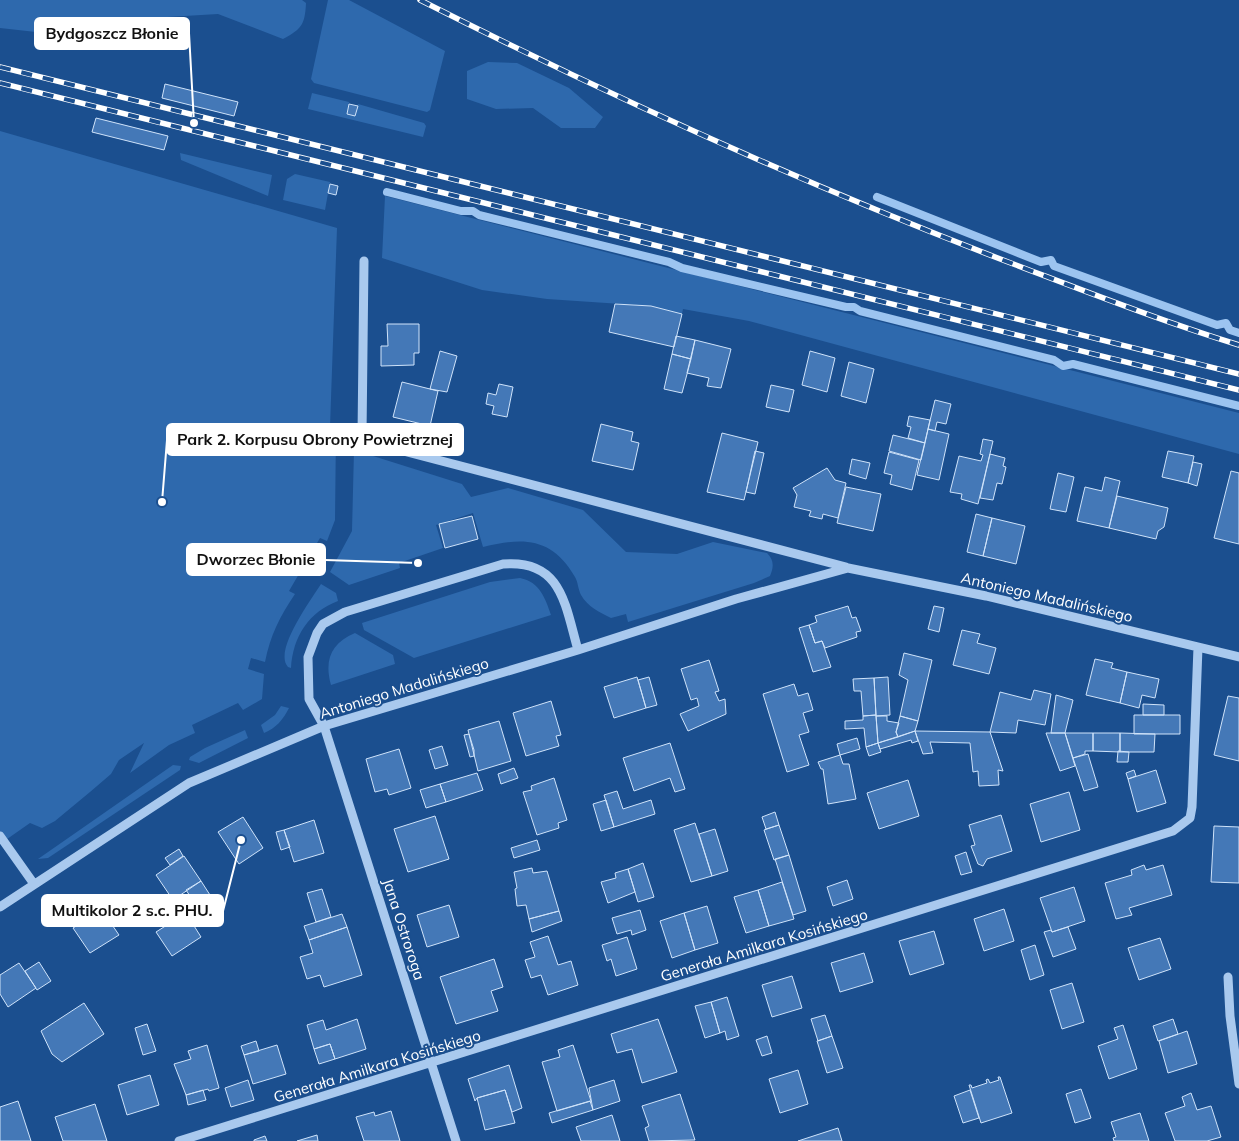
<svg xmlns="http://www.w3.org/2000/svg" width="1239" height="1141" font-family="Mulish,sans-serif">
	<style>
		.green { fill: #2e69ad }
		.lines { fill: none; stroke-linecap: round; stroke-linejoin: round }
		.stream { stroke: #9cc4f0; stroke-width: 8 }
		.building { fill: #4478b7; stroke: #cfe3fa }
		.minor { stroke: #a9c9ee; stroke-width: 9 }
		.rail-casing { stroke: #fff; stroke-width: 5.5 }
		.rail { stroke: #1b4f8f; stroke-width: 4; stroke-dasharray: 11; stroke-linecap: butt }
		.labels { text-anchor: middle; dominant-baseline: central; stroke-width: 4; stroke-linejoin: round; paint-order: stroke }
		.street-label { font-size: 15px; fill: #fff; stroke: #1b4f8f }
		.leader { fill: none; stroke: #fff; stroke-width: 2 }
		.callout-dot { fill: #fff; stroke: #1b4f8f; stroke-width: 2 }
		.callout { fill: #fff; stroke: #fff; stroke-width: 2 }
		.callout-label { font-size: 16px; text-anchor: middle; font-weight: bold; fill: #111 }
	</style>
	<rect width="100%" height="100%" fill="#1b4f8f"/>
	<path class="green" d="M0 0H302L306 3C305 24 302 29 283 39L218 14 151 18 117 41 0 28Z
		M328 0H349L445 51 430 110 427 112 314 83 311 79Z
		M488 62 517 63 569 88 603 117 595 128H561L533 108 496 109 467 99V71Z
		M312 93 349 102 347 114 355 116 358 104 424 123 426 126 423 137 308 109Z
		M0 131 337 228 330 427 336 430 335 520 327 541 320 538 289 591 295 594C280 616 270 636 265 662L251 658 248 669 264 674 262 699 243 710 238 703 192 725 195 733 169 745 130 773 144 743 119 760 111 774 90 792 55 821 42 828 30 823 0 844Z
		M180 153 272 175 268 196 181 160Z
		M295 174 330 182 325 210 283 200 287 179Z
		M385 196 1239 413V454L749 321 683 309 682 314 651 306 547 299 482 290 382 258Z
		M354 450 462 484 471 497 508 488 583 510 626 552 677 554 713 542 767 553C774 560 774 567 770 576L754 583 628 622 626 614 611 618C599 612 588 607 581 595 578 589 578 582 575 577 552 537 523 537 483 547L473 513 436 525 443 548 399 563 400 568 349 585 330 572 352 531Z
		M520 578C540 582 545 598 551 615L414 658 364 630 362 623 490 582Z
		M321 584 336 593 338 601C309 612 293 636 291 668L288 667C273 651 311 600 321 584Z
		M355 633 393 655 395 664 331 685C324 660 331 643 355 633Z
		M281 706 289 708C283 720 276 728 264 733L261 725 275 715Z
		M245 730 248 738 199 763 189 760 190 757 205 748Z
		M173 765 181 766 180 770 48 858 38 859Z"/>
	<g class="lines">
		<path class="stream" d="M387 192 461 211H473L479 215 669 262 682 268 846 307H854L860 311 1054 360 1063 366 1073 364 1239 406
			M877 197 1041 262 1051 260 1054 266 1217 325 1226 323 1230 330 1239 333"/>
	</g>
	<path class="building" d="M165 84 238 102 234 116 162 98Z
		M349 104 358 106 355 116 347 114Z
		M96 118 168 136 164 150 92 132Z
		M330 184 338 186 336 195 328 193Z
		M615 304 651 306 682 314 674 347 609 332Z
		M387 324H419V353H414V365L381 366V346H388Z
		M676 336 695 340 691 359 672 354Z
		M695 340 731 349 721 388 707 386 709 378 687 373Z
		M440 351 457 356 447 392 430 389Z
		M810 351 835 358 827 392 802 385Z
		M672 354 691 359 682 393 664 389Z
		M849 362 874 369 866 403 841 396Z
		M402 382 438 391 430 426 393 417Z
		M499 384 513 387 507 417 492 414 494 406 486 404 488 393 496 395Z
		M771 385 794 390 789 412 766 407Z
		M935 400 951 404 946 424 937 422 935 431 928 429Z
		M909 416 930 420 925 443 908 438 911 427 907 426Z
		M601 424 633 432 631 441 639 443 633 470 592 461Z
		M928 429 949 434 939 480 917 475Z
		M722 433 758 442 744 500 707 492Z
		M893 435 925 443 921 460 889 451Z
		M983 439 993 441 978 504 961 499 962 494 950 492 959 456 981 461 983 455 980 454Z
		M755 451 764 453 755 494 746 492Z
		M1168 451 1194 456 1188 483 1162 477Z
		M889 452 919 460 912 490 890 484 892 475 884 473Z
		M990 454 1005 458 1003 466 1006 467 1002 484 997 483 993 500 980 498Z
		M852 459 870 463 866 479 849 474Z
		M1193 462 1202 464 1197 486 1188 483Z
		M827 468 835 480 846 483 838 518 823 514 822 519 809 516 811 511 794 507 797 495 793 488Z
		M1231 471 1239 473V544L1214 538Z
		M1058 473 1074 477 1066 512 1050 509Z
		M1105 477 1120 481 1109 528 1077 521 1085 487 1102 491Z
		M846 487 881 494 873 531 837 523Z
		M1117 496 1168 508 1164 527 1158 531 1156 539 1109 528Z
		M976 514 992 518 983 556 967 552Z
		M472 516 478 539 445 548 439 524Z
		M992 518 1025 526 1016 564 983 556Z
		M848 606 852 618 856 617 861 631 856 632 857 637 825 648 822 641 815 643 809 625 817 622 815 616Z
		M934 606 944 608 939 632 928 629Z
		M809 625 815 643 822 641 831 667 813 672 799 628Z
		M962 630 980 634 977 643 996 648 989 674 953 665Z
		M904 653 932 660 918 721 900 716 908 680 899 675Z
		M1095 659 1113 663 1111 668 1127 672 1120 703 1086 695Z
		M709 660 719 691 715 692 719 701 725 699 726 714 688 731 680 714 699 706 697 698 691 700 681 669Z
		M1127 672 1159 679 1155 698 1142 695 1139 708 1120 703Z
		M637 677 646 708 614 718 604 687Z
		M649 677 657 705 646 708 638 680Z
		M888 677 890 715 876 716 874 678Z
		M874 678 876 715 863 716 861 691H854L853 679Z
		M794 684 798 696 808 693 813 710 803 713 809 732 799 735 809 765 787 772 763 694Z
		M1034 690 1051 694 1045 725 1018 720 1016 733 990 732 1000 692 1031 700Z
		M1056 695 1073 700 1065 733H1051Z
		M1228 696 1239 698V761L1214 755Z
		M551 701 561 735 556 736 559 746 526 756 513 713Z
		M1143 704 1164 705V715H1143Z
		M876 715 878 743 866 747 864 728 845 729V721L863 720V716Z
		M1134 715H1180V734H1134Z
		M876 716H887V721L899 723 896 732 898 737 878 743Z
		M900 716 918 721 915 731 898 737 896 732Z
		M499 721 511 761 478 771 468 730Z
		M915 731 990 732 1003 771 998 770 999 785 979 786 978 771 973 772 970 743 930 742 933 753 923 754Z
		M915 731 918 741 912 743 911 740 880 749 878 743Z
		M1046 733H1065L1075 766 1060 771Z
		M1065 733H1093V751H1085V754L1073 758Z
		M1093 733H1120V752L1093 751Z
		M1120 733 1155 734 1154 752H1120Z
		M469 734 474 750V756L470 757 464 735Z
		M857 738 860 749 840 755 837 744Z
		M670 743 685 789 675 792 670 778 634 791 623 758Z
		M878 743 881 752 869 756 866 747Z
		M442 746 448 765 435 769 429 750Z
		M399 749 411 788 389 795 387 789 375 792 366 759Z
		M1118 751 1129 752 1128 762H1117Z
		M1088 754 1098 787 1084 791 1073 758Z
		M840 755 843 764H849L856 799 828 804 823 769H821L818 762Z
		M514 768 518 778 501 784 498 774Z
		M1134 770 1136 776 1128 779 1126 773Z
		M1156 770 1166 803 1137 812 1128 779Z
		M477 773 483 790 446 802 440 784Z
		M554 778 567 820 558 823 559 828 537 835 523 792 532 790 531 786Z
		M908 780 919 816 879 829 867 793Z
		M440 784 446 802 426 808 420 790Z
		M617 791 623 809 651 800 655 814 614 827 604 795Z
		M1069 792 1080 830 1041 842 1030 804Z
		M606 800 614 827 601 831 593 804Z
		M775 812 779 825 766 829 762 817Z
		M1001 815 1012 851 987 859 983 866 978 864 971 846 975 845 969 825Z
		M435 816 449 859 408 872 394 829Z
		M243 817 263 848 239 864 218 832Z
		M314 820 324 853 294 862 284 830Z
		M695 823 712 876 691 882 674 830Z
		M779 825 789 855 774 860 764 830Z
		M1214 826 1239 827V883L1211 882Z
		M715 829 728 871 712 876 699 834Z
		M284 830 290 847 281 850 276 832Z
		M537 840 540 850 514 858 511 848Z
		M179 849 183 856 170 865 165 858Z
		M966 852 972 872 961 875 955 856Z
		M789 855 806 911 793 915 775 859Z
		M184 856 201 881 173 900 156 875Z
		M643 863 654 897 638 902 628 869Z
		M1144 865 1146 870 1163 865 1172 895 1129 908 1132 915 1116 919 1105 883 1132 875 1131 870Z
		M532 868 533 873 547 871 559 911 529 919 526 905 517 906 515 889 517 888 514 872Z
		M628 869 635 892 608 903 601 882 616 878 615 873Z
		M847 880 853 899 833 906 827 887Z
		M201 881 210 895 196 905 186 890Z
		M782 882 794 919 769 926 758 890Z
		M1074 887 1085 921 1052 932 1040 898Z
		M322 889 331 917 316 922 307 893Z
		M758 890 769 926 746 933 734 897Z
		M449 905 459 937 427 947 417 915Z
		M707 906 718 943 695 950 684 913Z
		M1004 909 1014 941 984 951 974 919Z
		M102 910 119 935 90 953 73 928Z
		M640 910 646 930 632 935 631 930 617 934 612 918Z
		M559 911 562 921 532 932 529 919Z
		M186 913 201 937 172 956 156 932Z
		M684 913 695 950 672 958 660 921Z
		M342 914 347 927 309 940 304 926Z
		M347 927 362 975 324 987 320 975 307 979 300 957 313 953 309 940Z
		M1068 927 1076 949 1053 957 1044 932 1051 930 1052 932Z
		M934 931 944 964 910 975 899 941Z
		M548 936 558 965 571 961 578 985 548 995 541 975 531 978 525 960 535 957 530 942Z
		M627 937 637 969 616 976 611 959 607 961 602 945Z
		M1160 938 1171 969 1139 980 1128 948Z
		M1035 945 1044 975 1030 980 1021 950Z
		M864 953 873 982 840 992 831 963Z
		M494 959 503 987 491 991 498 1011 456 1024 440 977Z
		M39 962 51 981 37 990 25 971Z
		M19 963 36 988 8 1007 0 994V975Z
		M792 976 802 1008 772 1017 762 985Z
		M1072 983 1084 1022 1062 1029 1050 990Z
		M727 997 739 1036 727 1040 725 1031 720 1033 711 1002Z
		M711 1002 720 1033 705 1038 695 1006Z
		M84 1003 104 1034 62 1062 52 1054 41 1031Z
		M825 1015 832 1036 818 1041 811 1019Z
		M357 1019 366 1049 335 1059 330 1044 314 1049 307 1025 323 1020 326 1030Z
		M658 1019 677 1072 642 1083 632 1049 617 1053 611 1034Z
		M1173 1019 1178 1034 1158 1041 1153 1026Z
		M147 1024 156 1051 143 1055 135 1028Z
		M1123 1025 1137 1069 1109 1079 1098 1046 1118 1039 1114 1028Z
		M1187 1031 1197 1064 1168 1073 1159 1041Z
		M767 1036 772 1053 762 1056 756 1040Z
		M832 1036 843 1068 827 1073 817 1041Z
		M256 1041 259 1051 244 1055 241 1046Z
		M330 1044 335 1059 319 1064 314 1049Z
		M207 1045 219 1088 209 1091 208 1089 186 1095 174 1064 191 1059 188 1051Z
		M277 1045 286 1074 253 1084 244 1055Z
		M573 1045 591 1101 557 1111 542 1062 560 1057 558 1050Z
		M509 1065 522 1108 512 1112 505 1090 477 1098 475 1101 468 1079Z
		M798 1070 808 1104 780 1113 769 1079Z
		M150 1075 159 1105 127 1115 118 1085Z
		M998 1077H1000L1012 1113 981 1123 969 1085H971L972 1088 987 1083 986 1080 988 1079 990 1083 999 1080Z
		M248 1080 254 1100 231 1107 225 1088Z
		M614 1080 620 1101 593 1110 589 1088Z
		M1081 1089 1091 1118 1075 1123 1066 1094Z
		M203 1090 206 1100 188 1105 186 1095Z
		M505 1090 515 1123 485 1130 477 1098Z
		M970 1090 979 1118 963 1123 954 1096Z
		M1191 1093 1197 1110 1211 1106 1221 1137 1207 1141H1175L1165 1113 1185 1106 1182 1097Z
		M680 1094 695 1140 649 1141 645 1128 649 1126 642 1106Z
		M18 1101 31 1141H0V1107Z
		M590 1101 593 1110 552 1123 549 1113Z
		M95 1104 107 1141H63L55 1117Z
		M391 1111 400 1141H364L356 1117 374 1112 375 1116Z
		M1140 1113 1149 1141H1114L1113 1138 1116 1137 1111 1122Z
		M612 1115 620 1141H581L576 1127Z
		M838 1128 842 1141H798Z
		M317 1135 318 1141H297Z
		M265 1136 267 1141H254V1140Z"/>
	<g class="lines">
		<path class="minor" d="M364 261 362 435 388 447 846 567
			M0 836 34 884
			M0 907 189 783 324 726 578 650 736 599 848 568 986 596 1239 657
			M1228 977 1230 1016 1239 1084
			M179 1141 1173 831 1190 818 1192 807 1198 647
			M456 1141 324 726 309 699 308 657 317 633 323 624 345 612 503 564C562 559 565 605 578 650"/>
		<defs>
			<path id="rail" d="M420 0C614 98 813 188 1016 265 1090 293 1164 322 1239 345
				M0 67 1239 374
				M0 83 1239 390"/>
		</defs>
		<use href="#rail" class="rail-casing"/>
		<use href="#rail" class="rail"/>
	</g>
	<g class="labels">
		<g class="street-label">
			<text transform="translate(1047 597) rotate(13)">Antoniego Madalińskiego</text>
			<text transform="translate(404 688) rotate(-17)">Antoniego Madalińskiego</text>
			<text transform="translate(404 929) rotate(72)">Jana Ostroroga</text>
			<text transform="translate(764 945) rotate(-17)">Generała Amilkara Kosińskiego</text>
			<text transform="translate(377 1066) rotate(-17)">Generała Amilkara Kosińskiego</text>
		</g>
	</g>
	<path class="leader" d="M194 123L189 33M162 502L167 440M418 563L325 560M241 840L223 911"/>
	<g class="callout-dot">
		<circle cx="194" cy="123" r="5"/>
		<circle cx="162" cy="502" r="5"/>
		<circle cx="418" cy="563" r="5"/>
		<circle cx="241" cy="840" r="5"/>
	</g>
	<g class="callout">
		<rect x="35" y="18" width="154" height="31" rx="5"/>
		<rect x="167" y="424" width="296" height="31" rx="5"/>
		<rect x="187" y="544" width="138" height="31" rx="5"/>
		<rect x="42" y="895" width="181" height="31" rx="5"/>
	</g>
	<g class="callout-label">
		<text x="112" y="39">Bydgoszcz Błonie</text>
		<text x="315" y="445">Park 2. Korpusu Obrony Powietrznej</text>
		<text x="256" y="565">Dworzec Błonie</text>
		<text x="132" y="916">Multikolor 2 s.c. PHU.</text>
	</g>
</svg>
